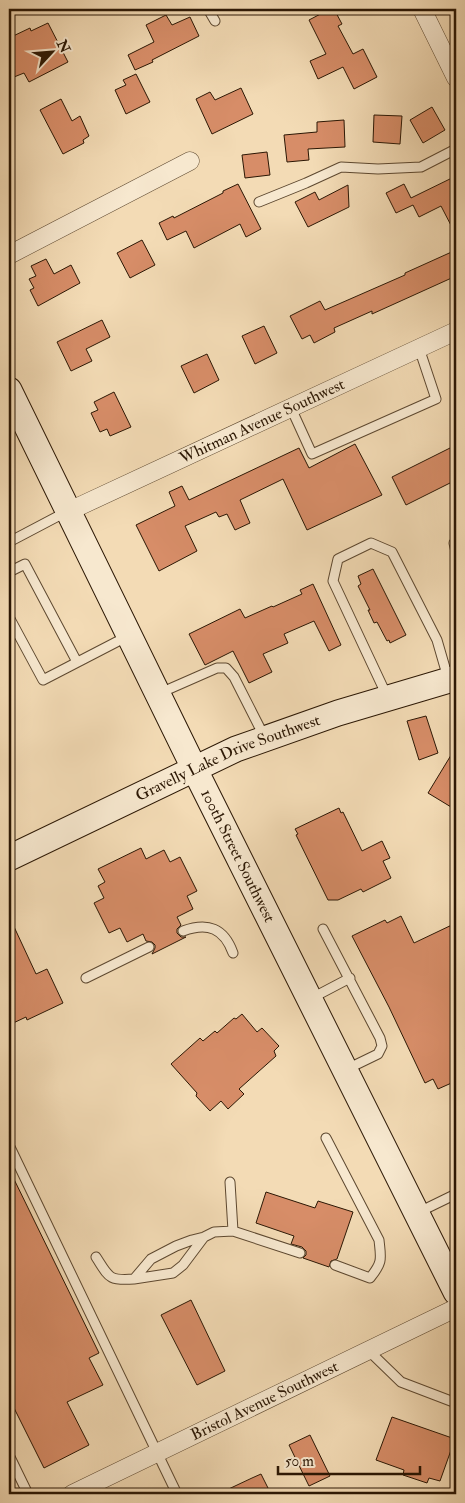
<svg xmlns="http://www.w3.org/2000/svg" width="465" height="1503" font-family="'IM FELL Double Pica',serif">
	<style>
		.building { fill: #d78d68; stroke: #2b1704 }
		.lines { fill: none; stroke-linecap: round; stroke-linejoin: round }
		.lane-casing { stroke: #5d4830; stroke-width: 11 }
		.street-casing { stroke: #5d4830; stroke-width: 19 }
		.secondary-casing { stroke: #2b1704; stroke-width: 27 }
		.lane { stroke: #f7e8cf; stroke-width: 9 }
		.street { stroke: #f7e8cf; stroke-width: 18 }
		.secondary { stroke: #f7e8cf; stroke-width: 25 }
		.labels { text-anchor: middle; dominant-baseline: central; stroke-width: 4; stroke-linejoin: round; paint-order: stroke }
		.street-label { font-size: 16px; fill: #2b1704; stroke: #f7e8cf }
	</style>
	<rect width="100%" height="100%" fill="#f3dbb5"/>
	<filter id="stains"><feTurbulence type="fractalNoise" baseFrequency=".004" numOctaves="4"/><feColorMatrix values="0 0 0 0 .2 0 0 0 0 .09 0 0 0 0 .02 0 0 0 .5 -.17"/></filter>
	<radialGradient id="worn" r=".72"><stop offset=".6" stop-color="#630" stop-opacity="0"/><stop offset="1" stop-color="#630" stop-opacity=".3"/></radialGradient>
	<path class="building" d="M330 9H334L342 24 338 26 353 54 363 49 377 77 354 89 343 67 318 79 310 61 326 54 309 20Z
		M166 15 172 25 190 17 199 36 152 60 153 62 135 70 128 55 154 42 146 25Z
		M48 23 68 62 29 82 24 73 14 77 9 66V38L30 28 31 31Z
		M136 74 150 102 126 114 115 90 126 85 123 80Z
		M241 88 253 114 212 134 196 99 210 92 215 100Z
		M61 99 72 121 80 116 89 136 83 140 84 143 63 154 40 110Z
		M432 107 445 130 423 143 410 120Z
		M374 115 402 116 400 144 373 142Z
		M344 120 345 147 308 149 309 160 287 162 284 135 317 132V122Z
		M267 152 270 175 245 178 242 155Z
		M456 176V235L441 206 419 217 413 205 396 213 386 193 404 184 411 198Z
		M238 184 261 229 246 237 240 224 194 248 186 231 167 240 159 223 173 216 174 218 223 193V191Z
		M348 185 349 207 308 227 295 202 315 192 319 200Z
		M142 240 155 265 130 278 117 253Z
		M456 250V276L372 314V311L334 328 335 332 314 343 310 335 302 339 290 316 320 301 325 310 405 275V273Z
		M46 259 54 274 71 265 80 283 38 306 30 290 34 288 29 279 36 276 31 266Z
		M102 320 110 337 86 349 92 361 71 371 57 342Z
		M264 326 277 353 255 364 242 336Z
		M207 354 219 380 194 393 181 366Z
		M114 392 131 427 110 436 107 429 100 432 91 413 98 410 94 402Z
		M355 444 382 495 307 530 283 479 240 500 250 523 235 530 227 514 219 517 216 512 185 526 197 551 159 571 136 525 175 506 169 492 182 486 189 500 299 448 309 468Z
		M456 445V480L406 505 392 477Z
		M373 569 406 635 390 643 389 640 387 641 377 622 374 623 368 610H370L358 586 361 584 358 576Z
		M313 584 341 645 329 651 314 621 284 634 288 643 263 654 272 672 249 683 233 651 205 665 189 634 240 609 245 618 272 606 273 607 302 594 300 590Z
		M426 716 438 753 419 760 407 721Z
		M456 747V810L428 793Z
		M339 808 341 813 343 812 362 851 382 841 390 858 383 861 391 878 363 892 361 889 338 900H328L296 835 298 834 295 829Z
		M141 848 146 859 164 850 170 862 180 857 197 891 187 896 193 909 177 917 181 925 177 929V933L181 937H186L152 954 155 948V945L152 942 146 941 143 934 127 942 120 928 109 933 94 903 104 898 98 886 105 882 98 869Z
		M9 916 36 974 47 969 63 1003 27 1020 26 1017 9 1025Z
		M401 916 414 943 456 923V1081L438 1089 433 1079 425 1083 389 1007 352 936 385 920 387 923Z
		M242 1014 257 1032 262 1028 279 1046 274 1051 276 1056 239 1089 244 1094 228 1109 221 1101 210 1111 196 1096 197 1093 171 1064 200 1038 203 1041 215 1031 217 1033 234 1018 236 1019Z
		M9 1169 99 1353 89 1358 103 1385 67 1402 89 1445 44 1468 9 1398Z
		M266 1192 315 1208 318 1201 353 1212 337 1259 331 1261 329 1267 303 1258 306 1255V1251L302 1247 291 1244 294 1236 256 1223Z
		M191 1300 225 1371 197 1385 161 1315Z
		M392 1417 455 1439 440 1481 429 1478 427 1483 403 1475 404 1470 376 1460Z
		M310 1435 330 1476 309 1486 289 1445Z
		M261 1474 271 1494H218L252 1478Z"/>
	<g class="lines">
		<defs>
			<path id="lane" d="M208 9 215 21
				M259 202 306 183 341 167 378 169 421 167 456 149
				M291 408 312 454 436 399 419 348
				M9 542 66 512
				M456 543H454L456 552
				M9 572 25 564 77 662
				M9 617 43 680 128 636
				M160 693 217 668H226L234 677 265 738
				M387 696 333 581 338 559 371 543 392 552 437 640 448 678
				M323 929 380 1038 382 1046 378 1054 345 1070
				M183 931C208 922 224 928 233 953
				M86 978 149 947
				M310 999 350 978
				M326 1138 379 1240C381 1259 383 1262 370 1278L335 1265
				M9 1145 177 1494
				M230 1182 233 1231
				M417 1213 456 1194
				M96 1257C109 1277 108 1281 134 1279L151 1259 176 1246 192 1240 204 1237 214 1232 233 1231 300 1253
				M134 1279 173 1273 183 1265 204 1237
				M369 1351 401 1382 456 1403
				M9 1455 28 1494"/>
			<g id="street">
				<path d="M422 9 456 78"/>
				<path d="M9 255 190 161"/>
				<path id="s1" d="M67 512 456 331"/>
				<path id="s2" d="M72 1494 456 1308"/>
			</g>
			<g id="secondary">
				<path id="s3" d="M9 390 194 768 456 1292"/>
				<path id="s4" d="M9 858 236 749 338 713 456 678"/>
			</g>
		</defs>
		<use href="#lane" class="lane-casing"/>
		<use href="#street" class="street-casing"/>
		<use href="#secondary" class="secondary-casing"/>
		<use href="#lane" class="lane"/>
		<use href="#street" class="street"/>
		<use href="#secondary" class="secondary"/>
	</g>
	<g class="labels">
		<g class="street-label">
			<text stroke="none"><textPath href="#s1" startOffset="215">Whitman Avenue Southwest</textPath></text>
			<text stroke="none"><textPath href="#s4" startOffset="241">Gravelly Lake Drive Southwest</textPath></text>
			<text stroke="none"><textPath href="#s3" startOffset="519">100th Street Southwest</textPath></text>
			<text stroke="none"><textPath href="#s2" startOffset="214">Bristol Avenue Southwest</textPath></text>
		</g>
	</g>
	<rect width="465" height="1503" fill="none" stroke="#f3dbb5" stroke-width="30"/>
	<rect x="10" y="10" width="445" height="1483" fill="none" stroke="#2b1704" stroke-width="2.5"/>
	<rect x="15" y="15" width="435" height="1473" fill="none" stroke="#2b1704"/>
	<g transform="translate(52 52) rotate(64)" stroke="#f7e8cf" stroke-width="4" paint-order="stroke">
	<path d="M0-4L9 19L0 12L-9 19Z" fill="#2b1704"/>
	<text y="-8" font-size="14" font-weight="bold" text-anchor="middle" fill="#2b1704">N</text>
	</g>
	<path d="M278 1466v8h142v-8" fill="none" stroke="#2b1704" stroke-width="2.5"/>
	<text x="285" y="1466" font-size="15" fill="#2b1704" stroke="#f7e8cf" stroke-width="4" paint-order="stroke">50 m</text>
	<rect width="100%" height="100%" filter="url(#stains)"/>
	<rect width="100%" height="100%" fill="url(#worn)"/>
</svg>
